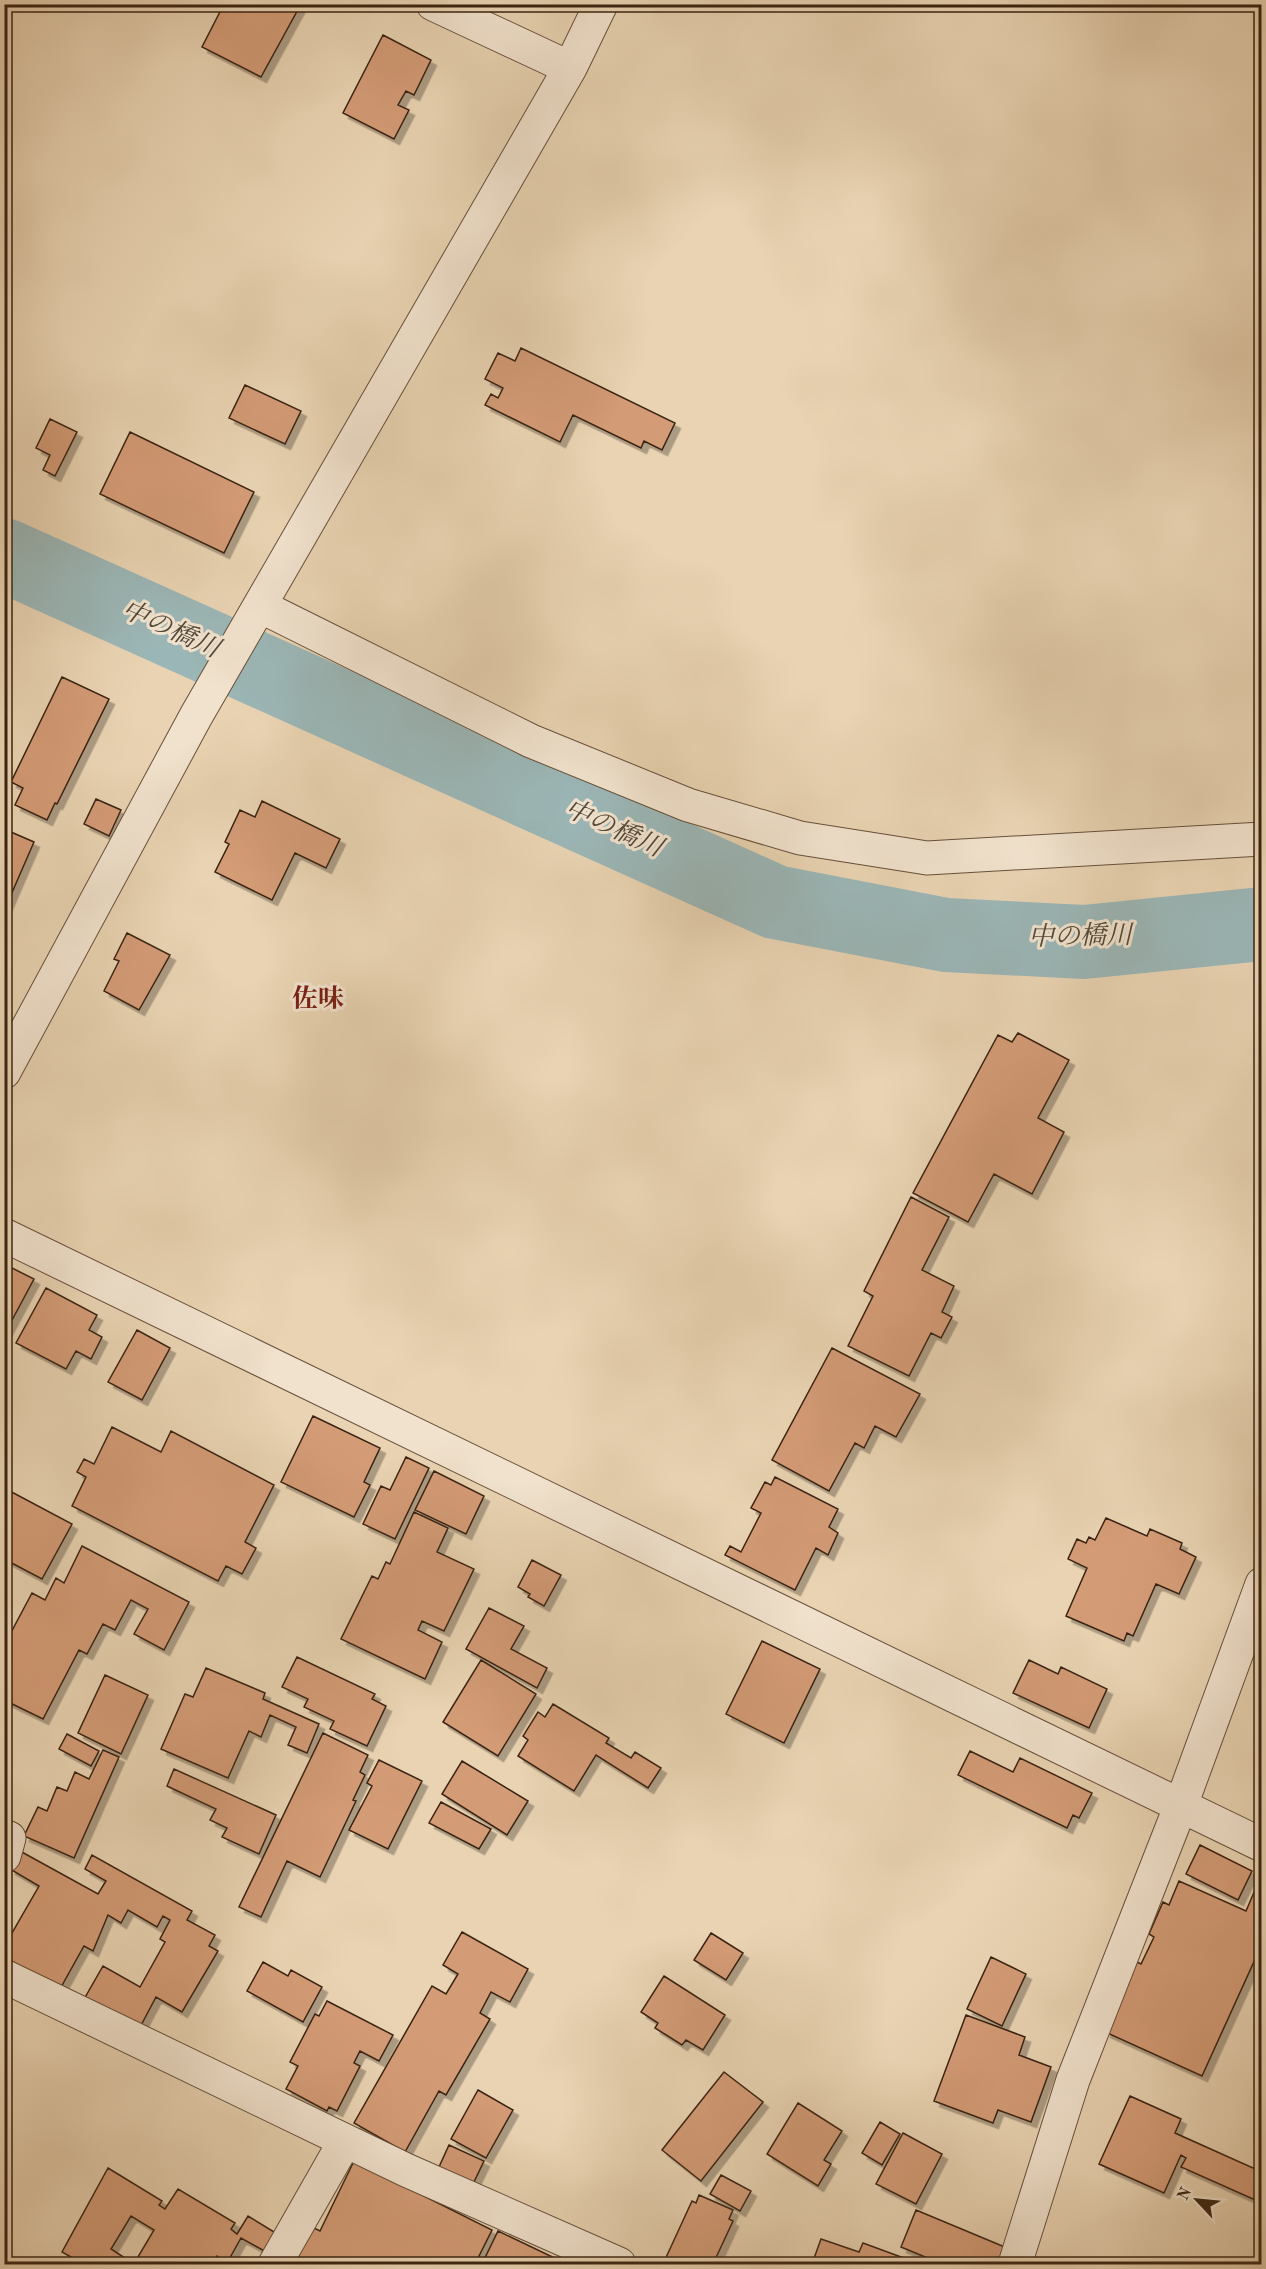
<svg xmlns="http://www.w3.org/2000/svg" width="1266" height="2269" font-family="'Old Standard TT','Noto Serif JP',serif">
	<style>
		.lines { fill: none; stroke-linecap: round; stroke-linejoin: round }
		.river { stroke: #9bb6b6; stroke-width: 74 }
		.building { fill: #d39b76; stroke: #3a2412; stroke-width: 1.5; filter: url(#shadow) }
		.minor-casing { stroke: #66503a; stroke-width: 35 }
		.minor { stroke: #f1e2cd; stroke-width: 33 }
		.labels { text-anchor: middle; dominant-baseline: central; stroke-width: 6; stroke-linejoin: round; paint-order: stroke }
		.water-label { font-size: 26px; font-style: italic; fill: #52483b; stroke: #f1e2cd }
		.neighbourhood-label { font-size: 26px; font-weight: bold; fill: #7a1f14; stroke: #f1e2cd }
	</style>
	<defs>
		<filter id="shadow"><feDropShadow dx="5.5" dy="5.5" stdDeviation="0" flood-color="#0004"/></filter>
	</defs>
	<rect width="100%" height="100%" fill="#e9d3b2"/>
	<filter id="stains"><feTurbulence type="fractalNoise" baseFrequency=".00333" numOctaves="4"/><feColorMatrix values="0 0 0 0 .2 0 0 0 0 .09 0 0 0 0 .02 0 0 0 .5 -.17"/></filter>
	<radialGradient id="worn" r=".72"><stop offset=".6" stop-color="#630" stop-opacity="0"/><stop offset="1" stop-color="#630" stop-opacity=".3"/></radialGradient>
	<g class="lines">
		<path class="river" d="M4 555 775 902 946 935 1084 942 1262 924"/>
	</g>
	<path class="building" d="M224 4H301L261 77 202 47Z
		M383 35 431 60 414 95 406 91 398 105 409 110 394 139 343 113Z
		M521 348 675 423 662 450 644 441 641 448 573 415 560 442 485 405 491 394 498 398 503 388 485 379 498 353 515 361Z
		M245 385 301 411 285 444 229 418Z
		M50 419 77 432 55 476 43 470 50 455 36 448Z
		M130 432 254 492 224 553 100 494Z
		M62 677 109 699 57 804 55 803 47 820 15 805 23 788 11 782Z
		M96 799 121 810 109 836 84 824Z
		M262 801 340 839 326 868 295 853 272 900 215 872 229 844 225 842 240 810 255 817Z
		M4 829 34 842 4 911Z
		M127 933 170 955 139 1010 104 991 119 961 114 959Z
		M1018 1033 1069 1060 1038 1118 1064 1132 1032 1194 994 1174 968 1222 913 1193 998 1035 1012 1042Z
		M911 1197 949 1217 922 1270 954 1286 942 1312 952 1317 941 1338 931 1333 909 1376 848 1346 873 1296 864 1291Z
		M4 1264 34 1279 4 1335Z
		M46 1288 97 1315 89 1330 102 1337 91 1359 76 1351 66 1369 16 1343Z
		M137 1330 170 1348 142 1400 108 1382Z
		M832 1348 920 1394 896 1437 875 1426 864 1448 855 1443 829 1491 772 1460Z
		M313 1416 380 1448 364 1482 370 1485 354 1517 281 1482Z
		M112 1427 161 1452 171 1431 274 1485 245 1542 256 1548 242 1574 226 1566 218 1581 72 1506 86 1477 77 1472 84 1459 94 1464Z
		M406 1457 429 1468 395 1539 363 1524 381 1486 390 1490Z
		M434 1471 484 1496 466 1534 415 1510Z
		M775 1477 838 1509 829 1527 838 1533 828 1555 816 1548 795 1590 725 1555 730 1546 741 1552 761 1513 751 1508 765 1482 771 1485Z
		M6 1489 72 1524 42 1579 4 1559Z
		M414 1512 448 1528 437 1552 474 1569 444 1631 422 1621 418 1630 442 1642 425 1679 341 1639 372 1576 378 1579 386 1562 390 1564Z
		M1106 1518 1147 1536 1150 1529 1182 1543 1180 1549 1196 1557 1179 1594 1156 1584 1133 1636 1127 1633 1124 1641 1066 1616 1087 1568 1068 1559 1077 1539 1086 1543 1089 1537 1095 1540Z
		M82 1546 189 1602 164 1650 134 1634 148 1609 131 1600 115 1630 103 1624 87 1654 79 1650 43 1719 4 1700V1636L8 1638 32 1593 45 1600 56 1578 64 1583Z
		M532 1560 561 1575 544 1606 528 1597 530 1594 518 1587Z
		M489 1608 524 1626 511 1649 547 1668 537 1688 466 1649Z
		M762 1641 820 1669 784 1743 726 1714Z
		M297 1657 375 1694 372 1699 386 1706 367 1746 330 1729 334 1721 304 1707 308 1699 282 1687Z
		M481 1660 536 1694 498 1756 443 1722Z
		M1029 1660 1058 1674 1061 1667 1107 1689 1089 1728 1013 1693Z
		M206 1668 265 1693 263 1699 319 1724 307 1753 288 1745 296 1727 270 1715 261 1737 249 1731 228 1778 161 1749 185 1694 193 1697Z
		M105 1675 148 1695 121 1754 78 1733Z
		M553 1704 609 1738 606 1743 631 1758 635 1752 661 1768 648 1788 596 1755 574 1791 518 1756 528 1740 523 1736 538 1712 545 1717Z
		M323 1733 368 1755 360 1772 365 1775 353 1800 356 1801 320 1877 287 1861 261 1917 239 1907Z
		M67 1734 99 1751 91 1766 59 1749Z
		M103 1750 119 1757 74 1858 24 1836 38 1807 47 1811 57 1787 67 1791 75 1772 89 1779Z
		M970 1751 1013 1772 1020 1758 1092 1793 1079 1818 1073 1815 1067 1828 958 1775Z
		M379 1760 422 1781 388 1849 349 1830 372 1786 367 1783Z
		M462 1761 528 1801 507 1835 442 1794Z
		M174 1769 276 1815 259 1854 222 1837 227 1828 210 1820 216 1809 167 1786Z
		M441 1802 491 1829 479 1849 429 1823Z
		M1200 1845 1252 1871 1238 1900 1186 1874Z
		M20 1851 98 1894 106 1881 85 1869 92 1855 192 1911 187 1920 215 1935 209 1946 218 1951 182 2012 156 1997 138 2031 83 2001 103 1966 140 1987 165 1942 160 1939 170 1920 163 1916 157 1927 128 1910 121 1923 108 1915 93 1951 84 1946 60 1989 4 1957V1947L39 1886 10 1869Z
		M1261 1876 1262 1944 1202 2076 1105 2032 1137 1962 1141 1964 1154 1937 1149 1934 1163 1902 1169 1905 1179 1881 1246 1911Z
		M462 1932 528 1969 510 2002 491 1992 480 2013 490 2019 446 2095 439 2091 405 2152 354 2123 432 1986 446 1994 458 1974 443 1965Z
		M711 1933 743 1953 726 1980 694 1960Z
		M991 1957 1026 1974 1002 2026 967 2009Z
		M263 1962 288 1976 291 1970 322 1987 303 2022 247 1991Z
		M664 1976 725 2015 703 2050 686 2040 682 2045 655 2028 658 2023 641 2012Z
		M327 2001 393 2035 379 2061 360 2051 354 2063 360 2066 337 2111 329 2107 327 2111 286 2089 298 2066 290 2062 315 2014 319 2016Z
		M966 2015 1025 2037 1019 2055 1051 2067 1031 2122 998 2110 993 2123 934 2101Z
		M724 2072 763 2102 701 2181 662 2150Z
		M478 2090 513 2110 486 2158 451 2139Z
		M1130 2096 1181 2119 1175 2133 1262 2172V2203L1181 2167 1186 2158 1181 2155 1164 2193 1099 2164Z
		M798 2103 842 2131 824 2160 831 2164 818 2186 767 2154Z
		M880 2122 900 2134 882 2165 862 2153Z
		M903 2133 942 2154 916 2204 876 2184Z
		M449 2145 484 2161 473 2184 439 2167Z
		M354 2161 492 2230 475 2264H304L296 2260 312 2227 320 2231Z
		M108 2168 162 2201 159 2205 165 2209 178 2189 235 2223 231 2229 237 2234 248 2216 279 2235 268 2253 241 2238 227 2263 217 2256 212 2264H140L135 2262 154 2230 131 2216 111 2249 128 2260 125 2264H83L62 2252Z
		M721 2175 751 2191 740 2211 710 2194Z
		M699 2195 733 2210 729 2219 733 2221 713 2264H663L692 2201 696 2203Z
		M916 2210 1007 2248 1000 2264H942L901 2247Z
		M498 2231 567 2264H482Z
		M821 2239 859 2252 863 2243 920 2264H812Z"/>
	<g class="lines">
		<defs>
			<path id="minor" d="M433 4 570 68
				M260 606 531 741 688 805 800 838 927 858 1262 839
				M4 1072 196 716 570 68 601 4
				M4 1235 1262 1845
				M4 1836 9 1838 4 1856
				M4 1976 406 2170 619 2264
				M275 2264 345 2141
				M1015 2264 1073 2080 1181 1805 1262 1584"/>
		</defs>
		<use href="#minor" class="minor-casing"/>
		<use href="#minor" class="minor"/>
	</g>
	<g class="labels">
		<g class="water-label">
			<text transform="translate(170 630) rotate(24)">中の橋川</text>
			<text transform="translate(613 829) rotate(24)">中の橋川</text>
			<text transform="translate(1080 937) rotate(-1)">中の橋川</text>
		</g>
		<g class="neighbourhood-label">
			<text x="318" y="1000">佐味</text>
		</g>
	</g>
	<rect width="1266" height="2269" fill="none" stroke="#e9d3b2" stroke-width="24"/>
	<rect x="6" y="6" width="1254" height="2257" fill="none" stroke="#3a2412" stroke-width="3"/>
	<rect x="12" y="12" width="1242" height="2245" fill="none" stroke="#3a2412" stroke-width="1.5"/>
	<g transform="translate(1197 2200) rotate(296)" stroke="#f1e2cd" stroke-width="4.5" paint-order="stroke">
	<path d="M0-4.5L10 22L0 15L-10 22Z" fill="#3a2412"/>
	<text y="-9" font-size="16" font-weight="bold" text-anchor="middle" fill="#3a2412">N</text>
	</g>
	<rect width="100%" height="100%" filter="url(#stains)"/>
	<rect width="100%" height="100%" fill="url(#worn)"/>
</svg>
